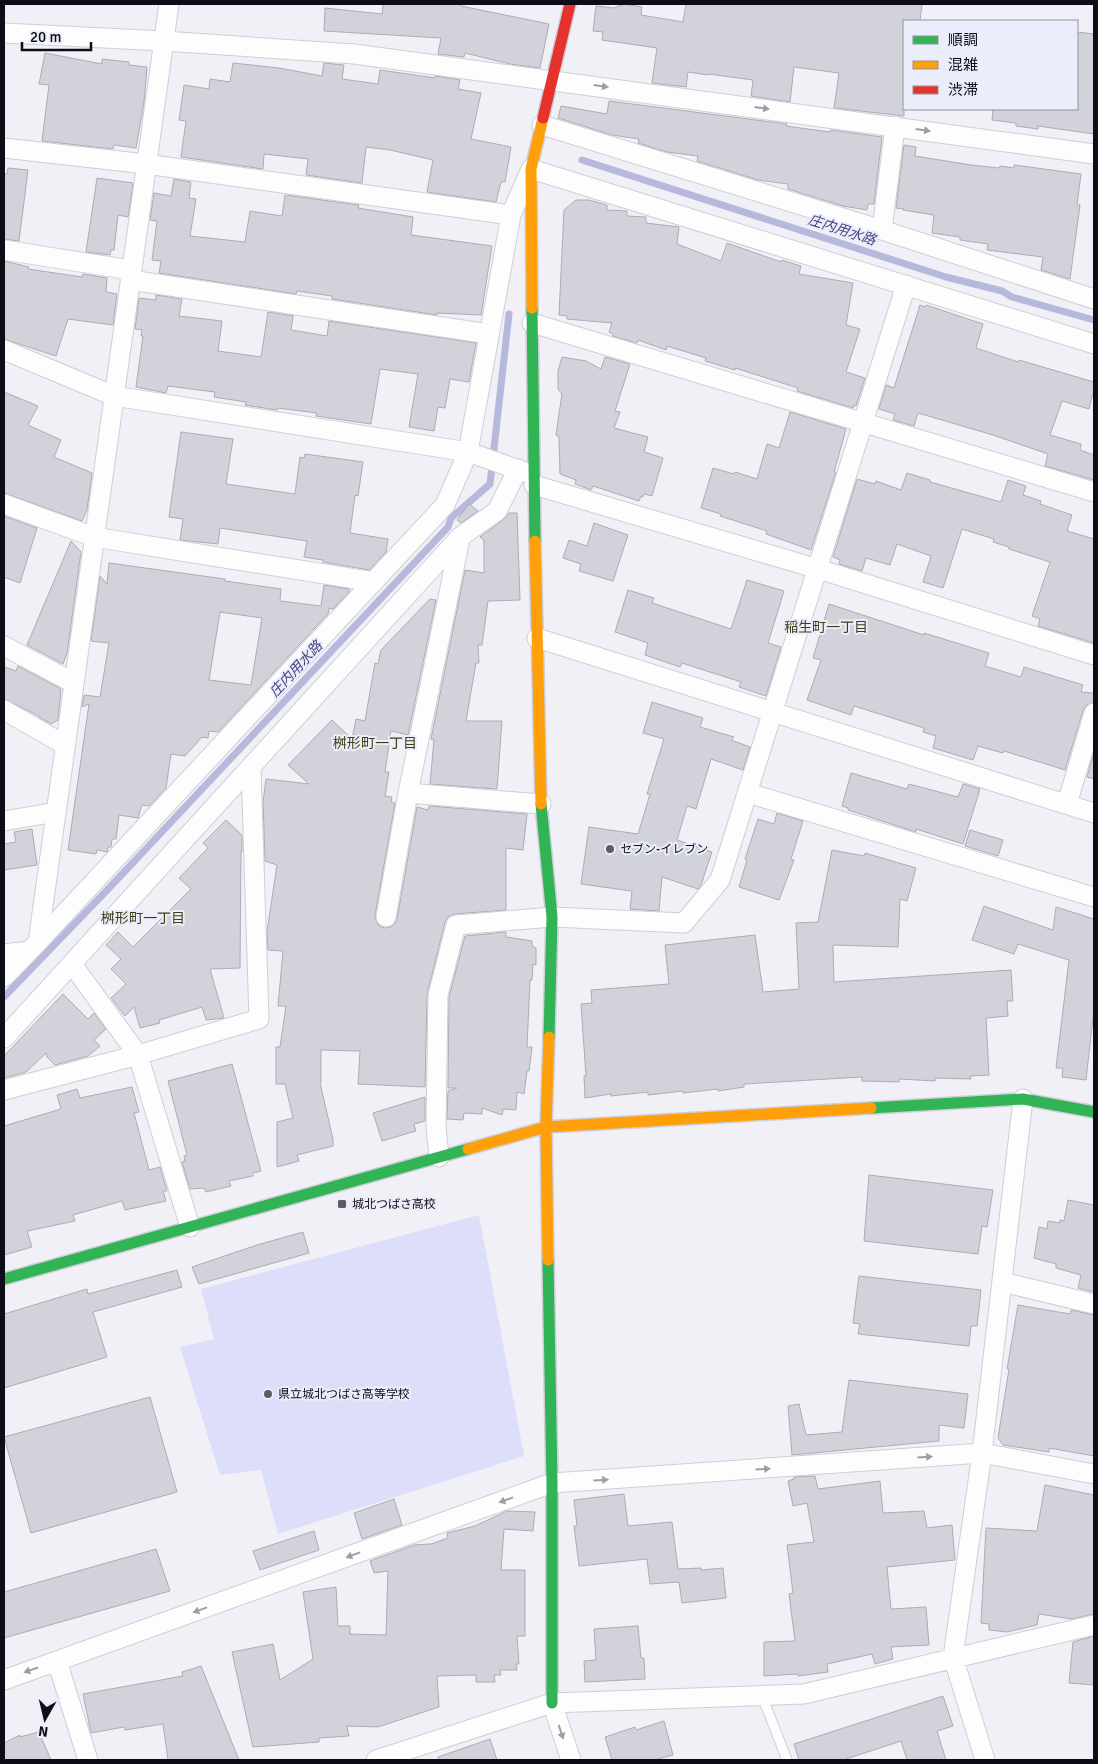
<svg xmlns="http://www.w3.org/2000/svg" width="1098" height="1764" font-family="Signika,'Noto Sans JP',sans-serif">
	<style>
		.green { fill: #dddefa }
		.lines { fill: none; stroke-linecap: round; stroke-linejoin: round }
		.stream { stroke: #b6b8dc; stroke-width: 7 }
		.building { fill: #d2d2db; stroke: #abacb4; fill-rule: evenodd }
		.lane-casing { stroke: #ceced7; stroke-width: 11 }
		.street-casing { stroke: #ceced7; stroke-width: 21 }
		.fast-casing { stroke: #ceced7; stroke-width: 14 }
		.slow-casing { stroke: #ceced7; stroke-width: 14 }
		.jam-casing { stroke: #ceced7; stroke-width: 14 }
		.lane { stroke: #fdfdfe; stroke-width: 9 }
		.street { stroke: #fdfdfe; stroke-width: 19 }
		.fast { stroke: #30b455; stroke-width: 11 }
		.slow { stroke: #ff9f0a; stroke-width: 11 }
		.jam { stroke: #e5322d; stroke-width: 11 }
		.oneway { fill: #9d9da2 }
		.poi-dot { fill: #5c5c65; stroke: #ecedfa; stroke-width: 2 }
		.labels { text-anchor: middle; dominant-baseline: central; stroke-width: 4; stroke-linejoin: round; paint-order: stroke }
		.poi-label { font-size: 12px; fill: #0c0d17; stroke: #ecedfa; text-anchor: start }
		.water-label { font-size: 14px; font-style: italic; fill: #474583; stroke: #ecedfa }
		.neighbourhood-label { font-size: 14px; fill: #423d14; stroke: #ecedfa }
	</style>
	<rect width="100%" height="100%" fill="#f0f0f6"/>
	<path class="green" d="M479 1215 524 1456 278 1534 261 1470 220 1475 180 1347 214 1339 201 1289Z"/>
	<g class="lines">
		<path class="stream" d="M582 160 946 277 1002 291 1012 297 1094 320
			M4 997 111 886 448 527 451 518 490 484 509 314"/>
	</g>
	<path class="building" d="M383 4H461V6L549 24 540 68 510 64 465 53 464 57 438 54 441 38 324 31 325 8 382 14Z
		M624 4 642 7 641 15 683 22 686 4H922L920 21H904V116L834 108 839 73 794 67 790 102 751 96 753 80 709 74 708 75 688 72 686 87 652 83 657 48 602 40 603 32 593 31 596 6 614 8Z
		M1077 32 1094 34V134L1038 126V129L1016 126V123L992 120 993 109H1077Z
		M45 53 102 64V59L129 62V65L147 67 144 102 136 148 114 145 113 149 42 141 49 85 39 84Z
		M233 63 279 68 322 76 324 63 344 65 342 79 378 84 380 70 435 78V76L460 80 458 89 481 93 471 139 511 147 505 182H501L496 202 427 192 433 160 390 150 366 147 362 183 306 175 308 159 264 154 263 169 181 157 186 121 179 120 184 85 209 89 210 79 230 82Z
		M609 101 787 124 786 126 830 132 831 130 882 137 874 204H868L867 210 843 206 788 189V184L758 180 697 161 698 156 667 152 638 143 639 139 612 135 558 118 561 106 607 114Z
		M904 145 916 147 915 156 971 165 999 168 1000 166 1014 168V165L1081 174 1077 204 1080 205 1070 279 1041 270 1043 257 987 250 988 244 960 240V237L932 233 934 215 903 210 904 209 896 208Z
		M8 168 28 170 19 241 4 239V174H7Z
		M97 178 133 183 128 217 118 215 114 250H111L110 255 86 252Z
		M174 179 191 182 189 198 196 199 190 236 245 242 250 211 282 216 285 195 359 205 358 208 413 217 411 235 492 246 481 315 437 313V315L332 299V296L297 291 296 294 159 273 161 261 152 260 157 221 150 220 154 193 171 196Z
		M576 200H589L607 205V210L627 211V216L646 217V223L679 227 677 244 721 261 727 243 781 262 782 260 801 266 799 274 853 283 846 325 860 329 846 372 865 378 856 406 854 405 853 408 797 391 798 388 735 368V370L705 361 706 358 667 346 666 350 638 340 637 343 613 336V334L609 332 612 323 567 319V316L559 315 564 210Z
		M4 261 29 267 28 269 82 277 83 274 107 278 106 292 117 294 113 325 68 319 56 356 4 339Z
		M156 295 182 299 179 316 222 321 218 351 261 357 268 312 293 316 291 330 327 336 329 321 476 343 469 382 450 379 445 408 438 407 434 431 409 427 418 374 380 369 371 424 316 416 317 413 278 408 277 410 245 405 246 402 214 397 215 392 168 386 166 393 136 387 143 336H141L142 330 135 329 139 298 156 300Z
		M920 305 925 307 926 305 983 324 976 348 1018 362 1019 360 1094 382V389L1089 409 1062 401 1050 435 1081 444 1080 450 1094 455V480L1045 466 1048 454 993 435 918 413 914 426 893 420 895 414 879 409 886 385 894 388Z
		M562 357 586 361 601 369 605 357 630 364 615 411 620 412 614 428 648 437 644 452 663 458 652 496 644 494 643 497 641 496 639 501 593 486 591 490 575 484 576 480 560 474 559 437 556 435 562 394 558 389V371Z
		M4 392 38 406 28 425 61 440 54 457 92 473 87 510 82 521 4 493Z
		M790 412 846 429 834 472H836L811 550 766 534 767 531 720 516 721 514 701 508 713 468 734 474 735 472 757 479 767 444 779 448Z
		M181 432 233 439 226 484 295 494 300 457 304 458 305 454 363 462 358 496 355 495 350 533 388 539 386 552 369 570 323 562V560L304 557 307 541 220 528 218 544 180 540 183 519 169 517Z
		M907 473 930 480V482L1001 502 1008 480 1026 486 1023 495 1041 501 1040 504 1072 515 1067 531 1094 539V643L1038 626 1040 619 1032 616 1050 562 1009 549V547L993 542 994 539 962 529 943 588 923 582 931 556 897 544 890 565 866 558 862 571 839 564 840 560 833 557 857 479 875 484 876 481 901 490Z
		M469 504 478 511 461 523 457 520Z
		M509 513H517L520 600 488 601 482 645H478L479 663H476L466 721H502L497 789 430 784 434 740 431 739 465 570 484 573V540L480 537 503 520Z
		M4 516 37 528 20 583 4 577Z
		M594 523 628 535 613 581 579 571 581 564 563 558 569 540 587 546Z
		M71 541 81 552 67 653 63 664 27 645Z
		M109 563 225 579V581L281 589 280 601 321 606 324 585 349 589V592L333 609 329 608 328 614 218 732 209 731 208 738 202 737 185 756 171 754 166 788 149 806 142 805 138 818 119 815 116 839H112L111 847H108L107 852 97 850 96 854 68 850 89 704 82 707 84 695 100 697 109 643 91 641 100 576 107 584ZM220 612 262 618 251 685 209 680Z
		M747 580 784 591 768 643 781 647 766 696 739 687 741 682 682 663 680 667 645 655 648 643 615 632 628 590 654 598 652 603 731 629Z
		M430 599 436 600 408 735 391 731 385 772H389L385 796 392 797 391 802 395 803 375 915 376 921 379 926 385 928 390 927 394 925 397 919 417 807 428 810 429 806 527 814 523 850 506 848V910L455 914 448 917 445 922 427 995 425 1087 358 1084 360 1051 321 1050V1083H320L333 1139V1146L297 1155 299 1161 277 1167V1122L293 1118 285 1084H276V1047H280L286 1006H278L283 951 268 950 267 932 277 865 265 861 263 802 266 779 309 784 288 765 332 720 352 739 356 719 365 721 375 663 378 664 381 650Z
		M829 604 924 635V633L989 653 985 666 1021 677 1024 667 1083 685 1081 692 1094 693V702L1087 705 1083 710 1065 770 1004 751 1003 753 978 746 973 760 933 748 936 736 923 732 924 728 854 706 851 715 807 700 821 660 813 658Z
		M18 666 61 689 58 720 51 724 39 717V716L4 699V667L16 671Z
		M652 702 703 718 700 727 734 737 731 740 750 747 743 770 711 759 696 809 687 806 677 840 712 852 701 885 698 889 662 877 659 911 630 909 632 891 581 884 589 827 638 834 650 794H647L664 739 643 733Z
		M1094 752V779L1087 777Z
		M851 773 907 789 909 784 958 797 963 784 980 789 963 844 916 829V832L848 810V808L842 806Z
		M777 813 803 821 791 859 794 860 779 900 739 887 747 860 745 859 758 819 774 824Z
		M226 820 242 835V852L241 851 240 968 210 969 224 1018 206 1020 202 1007 159 1020 160 1023 140 1028 134 1007 125 1016 111 998 126 984 111 969 121 959 106 945 118 932 133 947 191 889 179 878 208 848 203 843Z
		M32 829 37 865 4 870V844L16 842 14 832Z
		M970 830 1003 840 998 856 965 846Z
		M832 850 864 856 865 853 916 868 907 901 900 899 898 947 833 945 834 982 1011 970 1013 1001H1007L1008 1016 986 1018 989 1075 970 1076 971 1079 935 1078V1081L899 1079V1082L862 1081V1077L744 1084V1087L718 1091V1089L683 1093V1091L648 1095V1092L611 1096V1094L585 1098 584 1076H586L581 1004 592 1003 591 990 669 984 665 945 755 935 763 992 799 989 796 923 818 922Z
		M984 906 1053 930 1056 907 1094 919V1009L1086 1080 1062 1077 1063 1068H1056L1069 960 1018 944 1014 954 972 940Z
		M506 932V937L532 941V946L536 948V965L533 964 532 980H530L527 1047H532L529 1071H527L524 1094 517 1092 516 1110 503 1109 502 1115 482 1108V1114L464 1113 463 1120 447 1119 448 1091 457 1088H448L449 997 465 936Z
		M63 994 88 1019 94 1013 106 1029 94 1040 100 1046 88 1056 55 1065 47 1057 46 1053 26 1072 4 1078V1056Z
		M232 1064 261 1171 253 1173V1176L229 1181 231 1186 206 1192 204 1188 190 1189 182 1162 185 1161 184 1156 187 1155 168 1081Z
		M132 1087 139 1112 134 1113 149 1170 160 1167 167 1191H163L166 1201 125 1210 122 1201 73 1215 75 1221 27 1231 32 1247 4 1255V1126L61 1109 57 1095 77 1089 80 1098Z
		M425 1097V1121L414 1124 416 1131 382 1141 373 1113Z
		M869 1175 993 1190 987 1227 982 1226 978 1254 864 1241Z
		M1068 1200 1094 1205V1292L1078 1288 1081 1275 1056 1268V1264L1034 1258 1039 1227 1047 1229 1048 1221 1060 1223V1220L1064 1221Z
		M303 1232 309 1253 199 1284 192 1267 257 1245Z
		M177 1270 182 1287 93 1312 107 1357 4 1388V1314L87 1289 88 1294Z
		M859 1276 981 1290 977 1326H971L969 1346 858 1334 860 1324 853 1323Z
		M1018 1305 1070 1314 1071 1310 1094 1315V1456L1049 1448V1452L1003 1445 998 1438 1009 1369H1007Z
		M849 1380 968 1394 964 1428 939 1425V1441L792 1455 788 1406 799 1404 806 1435 842 1432Z
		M150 1397 177 1492 31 1533 4 1437Z
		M815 1476 818 1489 880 1481 883 1513 924 1511 927 1528 952 1525 955 1560 887 1567 891 1609 926 1607 929 1645 891 1647 893 1659 875 1664 872 1654 827 1664 828 1672 798 1676V1674L764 1676V1642L795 1641 789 1594 793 1593 787 1545 814 1542 807 1503 793 1506 788 1481 794 1479V1477Z
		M1045 1485 1094 1495V1614L1072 1619 1039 1614 1037 1625 1007 1632 989 1630V1624L981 1623 986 1528 1037 1531Z
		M624 1494 628 1526 672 1522 678 1569 701 1568V1570L723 1568 726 1598 682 1603 679 1582 650 1584 647 1559 579 1566 574 1526H577L574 1500Z
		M394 1499 402 1525 362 1539 354 1513Z
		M507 1511 535 1512 533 1531 504 1529 501 1570H525V1636H517L519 1664H516L517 1670H500L501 1675H494L495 1682H476V1675L437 1676 439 1707 378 1727 347 1726 349 1736 319 1738V1742L253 1747 232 1652 273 1644 280 1680 313 1659 303 1592 336 1587 338 1626H350V1634L386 1635 388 1571 374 1573 370 1561 414 1545 431 1544 448 1538 447 1533 475 1526Z
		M314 1531 319 1550 260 1570 253 1551Z
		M156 1549 170 1591 4 1638V1592Z
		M638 1626 641 1658H644L645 1679 585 1682 584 1661 596 1660 594 1629Z
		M1094 1636V1685L1069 1683 1073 1642Z
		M201 1666 239 1760H168L163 1724 125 1730 124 1727 91 1733 83 1694 183 1676 182 1672Z
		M943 1696 953 1726 937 1731 946 1760H907L901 1741 843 1760H799L794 1744Z
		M664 1721 673 1755 654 1760H612L605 1737 635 1727 636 1730Z
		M39 1732 51 1760H4V1743L20 1735V1737Z
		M490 1739 497 1760H439L438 1757Z"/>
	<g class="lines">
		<defs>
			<path id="lane" d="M762 1696 787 1760"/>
			<path id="street" d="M4 33 164 41 354 54 1094 154
				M542 125 882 230 1094 299
				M4 148 146 164 511 215
				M882 230 895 126
				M4 250 131 270
				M130 280 489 334
				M532 323 1094 492
				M4 350 114 396 468 452 528 473
				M534 485 818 569 1094 655
				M4 504 94 537 374 582
				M537 638 1094 813
				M4 646 74 683
				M4 710 65 745
				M408 793 541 804
				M748 793 1094 897
				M1067 804 1094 713
				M4 821 56 812
				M386 917 408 793 460 539
				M38 942 169 4
				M4 954 29 951
				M72 964 138 1055 190 1227
				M4 977 38 942 445 505 468 452 511 215 531 169 1094 344
				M4 1038 460 537 497 511 518 469
				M4 1090 138 1055 259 1019 251 768
				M439 1157 436 1127 438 995 456 925 552 917 684 923 720 880 906 285
				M1002 1282 1094 1304
				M57 1661 88 1760
				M4 1680 552 1483 982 1453 1094 1474
				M552 1703 571 1760
				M376 1760 552 1703 804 1694 1094 1625
				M985 1760 953 1657 982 1453 1023 1099"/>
			<path id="fast" d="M532 308 535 541
				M541 804 552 917 549 1037
				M871 1108 1023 1099 1094 1112
				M548 1260 552 1483V1703
				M4 1279 468 1149"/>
			<path id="slow" d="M532 308 531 169 543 118
				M535 541 541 804
				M468 1149 546 1127 871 1108
				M548 1260 546 1127 549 1037"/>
			<path id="jam" d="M543 118 570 4"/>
		</defs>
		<use href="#lane" class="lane-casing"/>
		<use href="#street" class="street-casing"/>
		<use href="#fast" class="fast-casing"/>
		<use href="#slow" class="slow-casing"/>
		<use href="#jam" class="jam-casing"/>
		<use href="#lane" class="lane"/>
		<use href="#street" class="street"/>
		<use href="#fast" class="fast"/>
		<use href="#slow" class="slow"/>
		<use href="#jam" class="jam"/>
	</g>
	<defs><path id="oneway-solid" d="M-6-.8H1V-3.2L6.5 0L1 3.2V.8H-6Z" transform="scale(1.25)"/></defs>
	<g class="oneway">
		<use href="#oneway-solid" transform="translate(601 86) rotate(8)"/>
		<use href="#oneway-solid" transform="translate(762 108) rotate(8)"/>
		<use href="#oneway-solid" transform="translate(923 130) rotate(8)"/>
		<use href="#oneway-solid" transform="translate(925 1457) rotate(-4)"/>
		<use href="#oneway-solid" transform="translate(763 1469) rotate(-4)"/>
		<use href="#oneway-solid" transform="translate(601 1480) rotate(-4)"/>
		<use href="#oneway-solid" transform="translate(506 1500) rotate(160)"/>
		<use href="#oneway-solid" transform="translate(353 1555) rotate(160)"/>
		<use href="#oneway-solid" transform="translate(200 1610) rotate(160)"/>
		<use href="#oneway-solid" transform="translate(31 1670) rotate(161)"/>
		<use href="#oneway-solid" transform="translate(561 1732) rotate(72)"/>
	</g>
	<g class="poi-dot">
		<circle cx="610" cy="849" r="5"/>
		<rect x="337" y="1199" width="10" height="10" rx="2.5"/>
		<circle cx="268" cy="1394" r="5"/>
	</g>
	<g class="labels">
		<g class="poi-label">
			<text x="620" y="849">セブン-イレブン</text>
			<text x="352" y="1204">城北つばさ高校</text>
			<text x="278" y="1394">県立城北つばさ高等学校</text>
		</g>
		<g class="water-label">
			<text transform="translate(842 230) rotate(18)">庄内用水路</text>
			<text transform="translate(296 669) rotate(-47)">庄内用水路</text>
		</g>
		<g class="neighbourhood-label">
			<text x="826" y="627">稲生町一丁目</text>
			<text x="375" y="743">桝形町一丁目</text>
			<text x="143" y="918">桝形町一丁目</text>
		</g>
	</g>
	<rect width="1098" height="1764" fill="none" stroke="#0c0d17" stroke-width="10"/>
	<rect x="903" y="20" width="175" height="90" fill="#ecedfa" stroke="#92939f"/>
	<rect x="913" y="36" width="25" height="8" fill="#30b455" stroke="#92939f"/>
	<text x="948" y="45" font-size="15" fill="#0c0d17">順調</text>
	<rect x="913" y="61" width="25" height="8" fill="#ff9f0a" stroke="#92939f"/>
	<text x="948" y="70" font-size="15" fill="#0c0d17">混雑</text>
	<rect x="913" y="86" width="25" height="8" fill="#e5322d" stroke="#92939f"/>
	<text x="948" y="95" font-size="15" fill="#0c0d17">渋滞</text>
	<g transform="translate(45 1719) rotate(188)" stroke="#ecedfa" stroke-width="4" paint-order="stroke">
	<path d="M0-4L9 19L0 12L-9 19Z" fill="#0c0d17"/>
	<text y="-8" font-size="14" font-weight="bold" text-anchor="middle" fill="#0c0d17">N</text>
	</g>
	<path d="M22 42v8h69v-8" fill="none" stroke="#0c0d17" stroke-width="2.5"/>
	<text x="30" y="42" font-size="15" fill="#0c0d17" stroke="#ecedfa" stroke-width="4" paint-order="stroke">20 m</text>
</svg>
